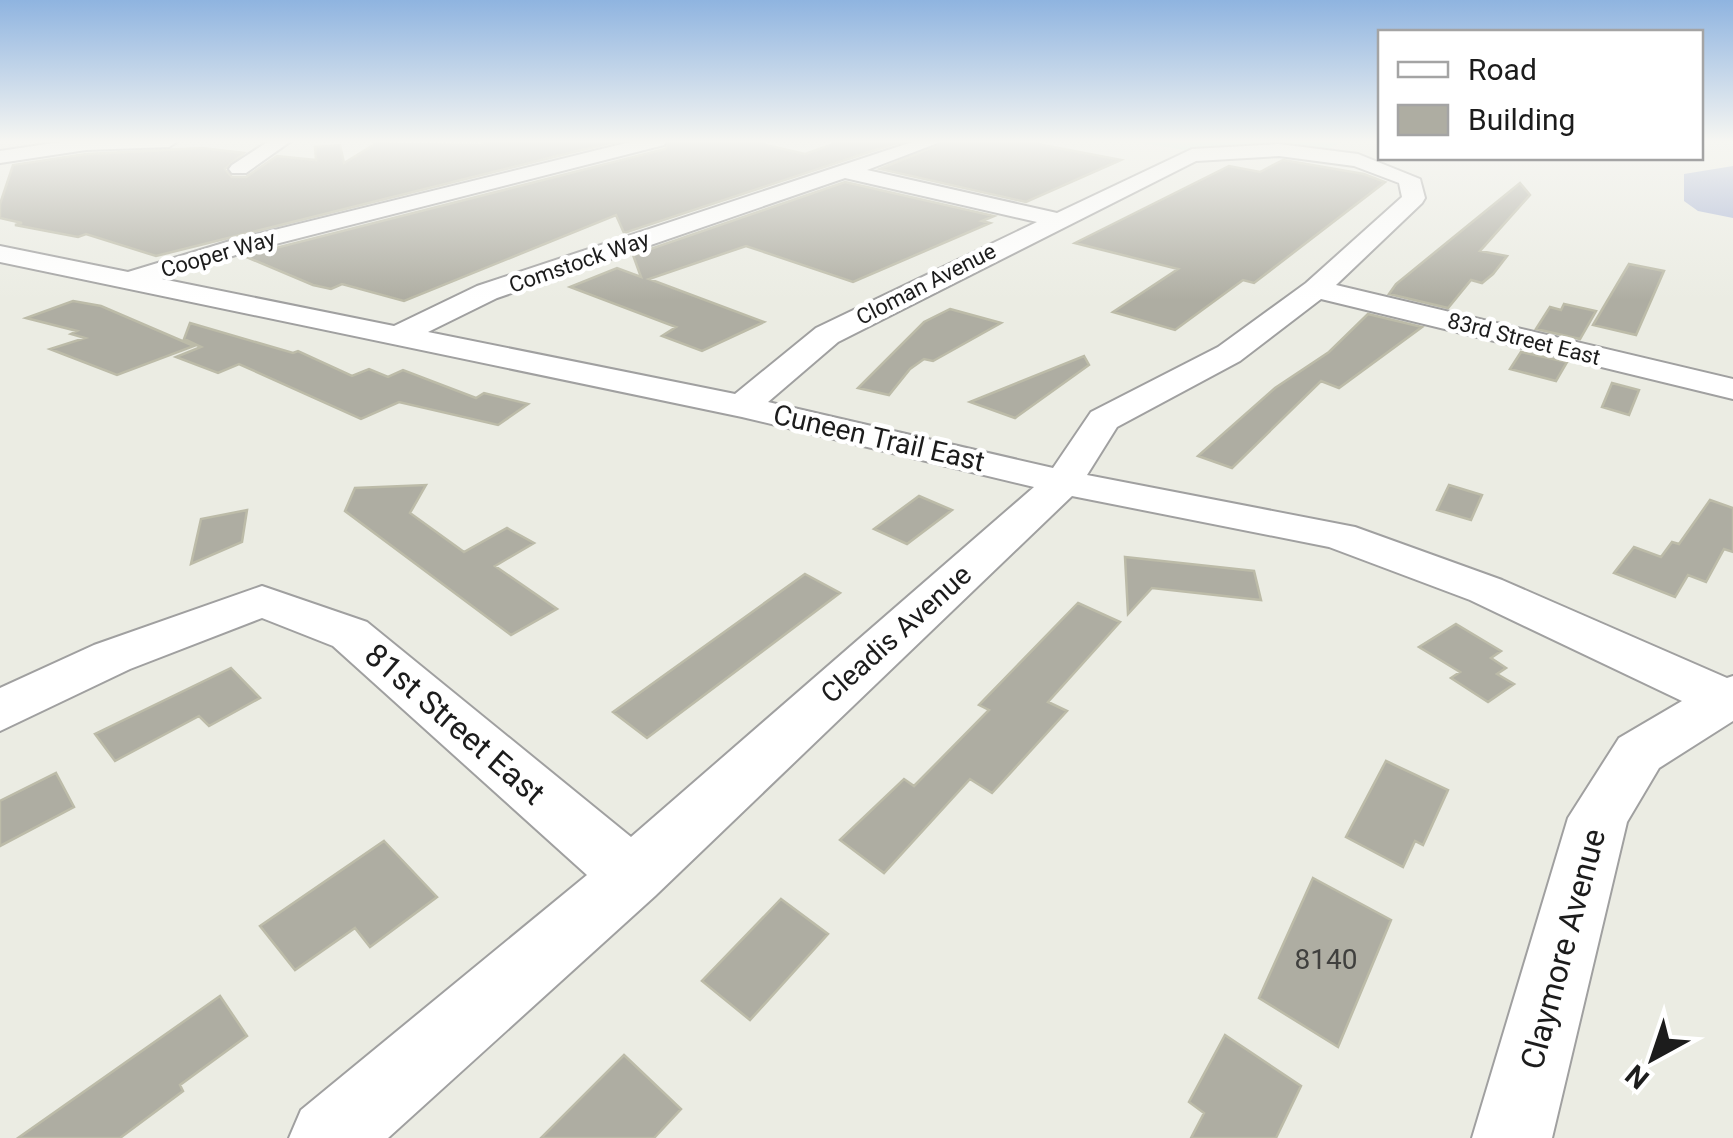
<svg xmlns="http://www.w3.org/2000/svg" width="1733" height="1138" font-family="Roboto,sans-serif">
	<style>
		.park { fill: #c5f2df }
		.water { fill: #a9b5d5 }
		.building { fill: #aeada2; stroke: #bcbba8; stroke-width: 2.5 }
		.lines { fill: none; stroke-linecap: round; stroke-linejoin: round }
		.minor-casing { stroke: #a0a0a0; stroke-width: 4 }
		.minor { fill: #fff; fill-rule: evenodd }
		.labels { text-anchor: middle; dominant-baseline: central; stroke-width: 9; stroke-linejoin: round; paint-order: stroke }
		.far-street-label { font-size: 22px; fill: #1c1c1c; stroke: #fff }
		.street-label { font-size: 28px; fill: #1c1c1c; stroke: #fff }
		.near-number-label { font-size: 28px; fill: #40403e }
		.near-street-label { font-size: 32px; fill: #1c1c1c; stroke: #fff }
	</style>
	<rect width="100%" height="100%" fill="#ebece3"/>
	<path class="park" d="M1129 141H1342L1321 153 1191 151Z"/>
	<path class="water" d="M1733 166V218L1698 211 1684 201V174Z"/>
	<path class="building" d="M484 141H618L156 256 86 234 78 237 15 225 22 223 0 218V204L13 165 86 154 202 148 244 153 225 169 232 177H246L277 156 316 160 315 147 340 145 344 163 375 144 484 145Z
		M670 141H749L805 154 842 141H903L624 233 616 215 404 301 342 284 331 289 313 285 244 256 665 149Z
		M947 141H1022L1121 160 1026 202 880 169Z
		M1283 160 1364 174 1385 182 1254 283 1243 280 1175 330 1113 312 1178 269 1075 243 1229 166 1260 172Z
		M845 182 994 216 982 221 990 223 853 282 746 246 649 279 764 322 702 351 662 336 676 327 570 287 617 268 641 277 633 255Z
		M1520 183 1530 195 1480 251 1507 256 1493 274 1482 283 1471 280 1448 308 1389 294 1396 284Z
		M1629 264 1664 271 1636 335 1593 325Z
		M73 301 101 306 194 346 117 375 50 349 85 338 71 334 77 331 26 318Z
		M1564 304 1596 311 1580 339 1536 329 1550 307 1561 310Z
		M950 309 1001 323 933 361 924 359 910 369 889 395 858 388 924 322Z
		M1368 314 1422 327 1339 388 1321 381 1232 468 1198 456 1275 388 1329 352Z
		M190 323 293 353 298 351 352 376 369 369 388 377 403 370 476 398 484 393 528 404 498 425 399 402 361 419 239 364 218 373 176 357 201 347 184 339Z
		M1521 352 1567 362 1556 381 1510 369Z
		M1084 356 1089 365 1015 418 970 402Z
		M1612 383 1639 390 1629 415 1602 407Z
		M426 485 410 513 464 552 507 528 534 543 495 566 557 609 511 635 345 511 355 488Z
		M1449 485 1482 495 1471 520 1437 510Z
		M919 496 952 510 907 544 874 529Z
		M1710 500 1733 508V552L1724 549 1706 582 1688 575 1675 597 1614 573 1634 547 1661 557 1672 542 1679 544Z
		M247 510 242 542 191 564 201 519Z
		M1125 557 1254 571 1261 600 1152 588 1128 614Z
		M805 574 840 593 647 738 613 712Z
		M1078 603 1120 622 1048 702 1067 711 992 793 970 779 884 873 840 840 904 779 914 786 989 710 979 705Z
		M1456 624 1501 651 1491 658 1506 668 1497 674 1514 684 1488 702 1451 678 1460 672 1419 647Z
		M231 668 260 698 209 726 199 716 115 761 95 734Z
		M1386 761 1448 790 1423 845 1415 841 1403 867 1346 837Z
		M56 773 74 807 0 846V801Z
		M384 841 437 897 370 947 355 928 295 970 260 926Z
		M1313 878 1391 920 1338 1047 1259 998Z
		M781 899 828 934 750 1020 702 981Z
		M220 996 247 1036 180 1085 183 1091 120 1138H18Z
		M1225 1035 1301 1086 1276 1138H1191L1204 1113 1189 1102Z
		M624 1055 681 1109 654 1138H541Z"/>
	<g class="lines">
		<defs>
			<path id="minor" d="M67 141H178L169 147 86 150 0 163V151Z
				M269 141H291L246 173H232L229 169 232 165Z
				M634 141H666L664 145 248 251 162 279 394 326 477 286 915 141H943L867 170 1057 213 1192 149 1279 144 1358 154 1420 179 1425 198 1422 203 1336 285 1733 379V399L1321 299 1240 361 1117 427 1087 475 1355 527 1502 580 1727 678 1733 676V721L1659 768 1627 822 1552 1138H1472L1568 818 1619 738 1682 701 1470 600 1329 547 1072 496 655 896 388 1138H289L301 1110 587 875 333 646 262 618 130 669 0 731V688L94 645 262 586 367 622 631 837 1034 487 742 417 0 262V246L128 272 230 241ZM1279 156 1354 166 1399 183 1402 197 1306 283 1218 347 1091 412 1053 468 768 402 838 342 1196 161ZM845 178 1037 222 816 328 735 394 428 332 497 298Z"/>
		</defs>
		<use href="#minor" class="minor-casing"/>
		<use href="#minor" class="minor"/>
	</g>
	<linearGradient id="sky" x2="0" y2="1"><stop stop-color="#8fb4e0"/><stop offset="0.47" stop-color="#f6f6f2"/><stop offset="1" stop-color="#f6f6f2" stop-opacity="0"/></linearGradient>
	<rect width="1733" height="300" fill="url(#sky)"/>
	<g class="labels">
		<g class="far-street-label">
			<text transform="translate(218 254) rotate(-16)">Cooper Way</text>
			<text transform="translate(579 262) rotate(-19)">Comstock Way</text>
			<text transform="translate(926 284) rotate(-27)">Cloman Avenue</text>
			<text transform="translate(1524 339) rotate(14)">83rd Street East</text>
		</g>
		<g class="street-label">
			<text transform="translate(879 438) rotate(13)">Cuneen Trail East</text>
			<text transform="translate(896 634) rotate(-42)">Cleadis Avenue</text>
		</g>
		<g class="near-number-label">
			<text x="1326" y="959">8140</text>
		</g>
		<g class="near-street-label">
			<text transform="translate(455 724) rotate(41)">81st Street East</text>
			<text transform="translate(1563 949) rotate(-75)">Claymore Avenue</text>
		</g>
	</g>
	<rect x="1378" y="30" width="325" height="130" fill="#ffffff" stroke="#a4a4a4" stroke-width="2.5"/>
	<rect x="1398" y="62" width="50" height="15" fill="#ffffff" stroke="#a4a4a4" stroke-width="2.5"/>
	<text x="1468" y="80" font-size="30" fill="#1c1c1c">Road</text>
	<rect x="1398" y="105" width="50" height="30" fill="#aeada2" stroke="#a4a4a4" stroke-width="2.5"/>
	<text x="1468" y="130" font-size="30" fill="#1c1c1c">Building</text>
	<g transform="translate(1653 1058) rotate(220)" stroke="#ffffff" stroke-width="8" paint-order="stroke">
	<path d="M0-8L18 38L0 25L-18 38Z" fill="#1c1c1c"/>
	<text y="-15" font-size="28" font-weight="bold" text-anchor="middle" fill="#1c1c1c">N</text>
	</g>
</svg>
